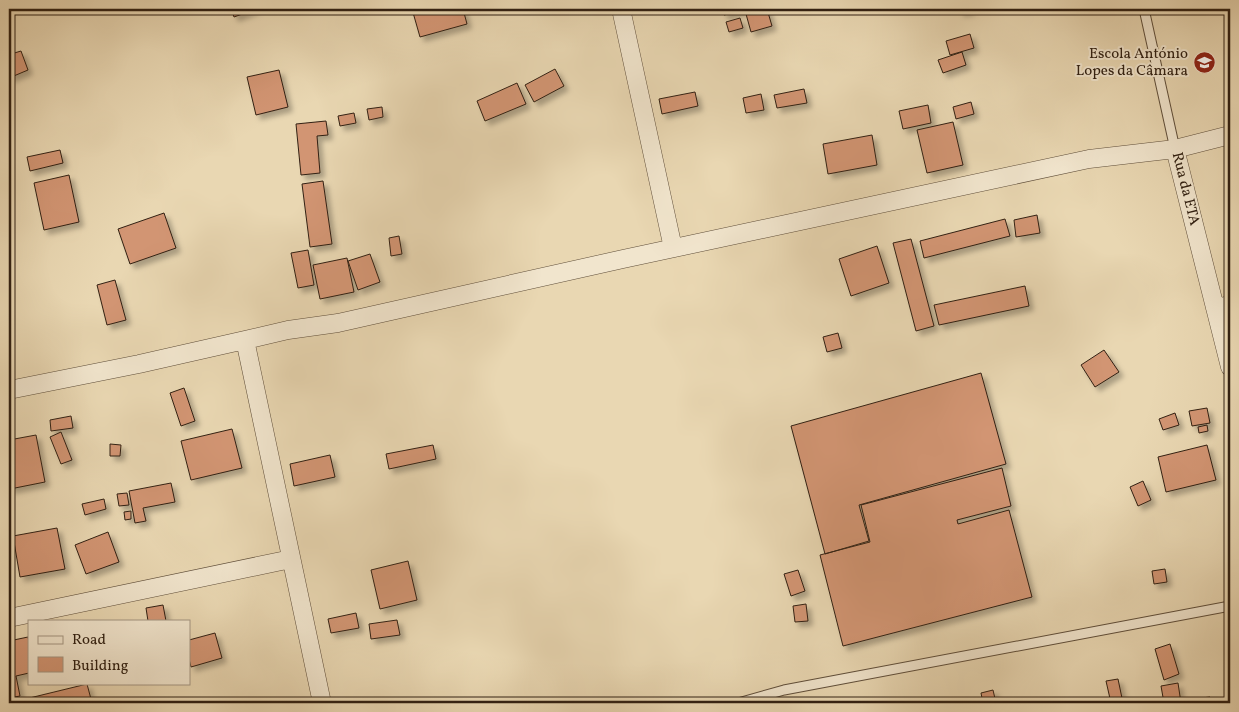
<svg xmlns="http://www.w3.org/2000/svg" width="1239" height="712" font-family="Vollkorn,serif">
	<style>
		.building { fill: #d29573; stroke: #312012; filter: url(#shadow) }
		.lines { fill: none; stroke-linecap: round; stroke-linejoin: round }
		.lane-casing { stroke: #5f4e3a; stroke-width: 11 }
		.street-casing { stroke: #5f4e3a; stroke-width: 19 }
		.lane { stroke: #f1e5cd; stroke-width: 9 }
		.street { stroke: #f1e5cd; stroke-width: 18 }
		.labels { text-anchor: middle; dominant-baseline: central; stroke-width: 4; stroke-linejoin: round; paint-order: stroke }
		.poi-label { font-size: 15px; fill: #312012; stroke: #f1e5cd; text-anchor: end }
		.street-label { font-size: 15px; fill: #312012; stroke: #f1e5cd }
	</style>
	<defs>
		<filter id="shadow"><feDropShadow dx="4.5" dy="4.5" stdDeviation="2.5" flood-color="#0004"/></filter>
	</defs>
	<rect width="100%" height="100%" fill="#e9d7b2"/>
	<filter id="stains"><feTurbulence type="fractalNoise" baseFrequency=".004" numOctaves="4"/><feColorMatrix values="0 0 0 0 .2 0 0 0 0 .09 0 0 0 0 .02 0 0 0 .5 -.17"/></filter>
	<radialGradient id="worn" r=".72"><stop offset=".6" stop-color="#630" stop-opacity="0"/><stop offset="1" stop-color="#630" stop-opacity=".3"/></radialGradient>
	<path class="building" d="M231 9H256L234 17Z
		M412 9H463L467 24 420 37Z
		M722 9H745L746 10 724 15Z
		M765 9H767L772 26 751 32 746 14Z
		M959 9H971V10L960 12Z
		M740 18 743 28 729 32 726 22Z
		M970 34 974 48 950 55 946 41Z
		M9 51H10L11 54 21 51 28 70 9 78Z
		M962 52 966 65 943 73 938 60Z
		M555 69 564 86 534 102 525 85Z
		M279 70 288 107 256 115 247 77Z
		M517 83 526 104 485 121 477 101Z
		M804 89 807 103 777 108 774 95Z
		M695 92 698 106 662 114 659 99Z
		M761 94 764 110 746 113 743 98Z
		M971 102 974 114 956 119 953 107Z
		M928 105 931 123 903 129 899 111Z
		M382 107 383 117 369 120 367 109Z
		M354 113 356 123 340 126 338 116Z
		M326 121 328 135 317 136 320 173 301 175 296 124Z
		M953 122 963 165 927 173 917 130Z
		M872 135 877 165 828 174 823 144Z
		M60 150 63 163 30 171 27 157Z
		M69 175 79 222 44 230 34 183Z
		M323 181 332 244 310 247 302 184Z
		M164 213 176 248 130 264 118 229Z
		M1037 215 1040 233 1016 237 1014 220Z
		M1005 219 1010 236 924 258 920 241Z
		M399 236 402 254 391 256 389 238Z
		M911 239 934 326 916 331 893 243Z
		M877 246 889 283 851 296 839 259Z
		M308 250 314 285 298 288 291 253Z
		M370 254 380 282 358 290 348 261Z
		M347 258 354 292 320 299 313 265Z
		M115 280 126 320 107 325 97 285Z
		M1025 286 1029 306 939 325 934 305Z
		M838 333 842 348 827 352 823 337Z
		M1104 350 1119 372 1095 387 1081 365Z
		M981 373 1006 464 859 505 869 541 825 554 791 426Z
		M184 388 195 421 181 426 170 393Z
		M1207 408 1210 423 1192 426 1189 411Z
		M1175 413 1179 425 1163 430 1159 419Z
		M71 416 73 428 51 431 50 420Z
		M1207 425 1208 431 1199 433 1198 427Z
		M232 429 242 468 191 480 181 441Z
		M61 432 72 460 61 464 50 437Z
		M36 435 45 482 10 489 9 483V440Z
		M110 444 121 445 120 456H110Z
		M433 445 436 459 389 469 386 454Z
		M1207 445 1216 480 1166 492 1158 457Z
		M330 455 335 477 294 486 290 464Z
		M1002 468 1011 506 957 520 958 524 1009 510 1032 597 843 646 820 555 870 542 861 505Z
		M1143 481 1151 500 1138 506 1130 487Z
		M171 483 175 502 143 508 146 521 135 523 129 491Z
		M127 493 129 505 119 506 117 494Z
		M104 499 106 509 85 515 82 504Z
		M131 511V519L125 520 124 512Z
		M57 528 65 569 20 577 13 536Z
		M108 532 119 562 86 574 75 545Z
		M408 561 417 600 380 609 371 570Z
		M1165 569 1167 582 1154 584 1152 571Z
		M798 570 805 591 791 596 784 574Z
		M806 604 808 621 795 622 793 606Z
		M163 605 166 621H148L146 608Z
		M356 613 359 628 331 633 328 619Z
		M397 620 400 635 371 639 369 624Z
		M215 633 222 658 191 667 189 659V640Z
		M28 637 29 642V673L16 676 20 696 9 698V641Z
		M1170 644 1179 674 1164 680 1155 649Z
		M1118 679 1123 703H1111L1106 681Z
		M1178 683 1181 703H1164L1161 686Z
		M87 684 92 703H9Z
		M993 690 996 703H983L981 693Z
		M1210 697 1211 703H1202L1201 698Z"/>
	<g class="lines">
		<defs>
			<path id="lane" d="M1144 9 1175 149
				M738 703 784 690 1230 606"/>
			<path id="street" d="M621 9 673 248
				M1175 149 1230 367
				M1215 308 1230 305
				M245 340 322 703
				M9 390 139 364 245 340 288 330 338 323 623 259 1089 159 1175 149 1230 135
				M9 618 291 559"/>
		</defs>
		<use href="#lane" class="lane-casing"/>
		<use href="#street" class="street-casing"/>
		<use href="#lane" class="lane"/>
		<use href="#street" class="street"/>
	</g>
	<defs>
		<symbol id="school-disc" viewBox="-11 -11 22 22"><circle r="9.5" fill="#8f2418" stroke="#f1e5cd"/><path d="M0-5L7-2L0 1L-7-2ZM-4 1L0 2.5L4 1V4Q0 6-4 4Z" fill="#fff"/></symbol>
	</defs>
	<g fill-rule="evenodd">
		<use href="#school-disc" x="1192" y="50" width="25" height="25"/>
	</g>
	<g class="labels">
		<g class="poi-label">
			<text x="1188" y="54">Escola António<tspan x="1188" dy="17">Lopes da Câmara</tspan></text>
		</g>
		<g class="street-label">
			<text transform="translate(1185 189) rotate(76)">Rua da ETA</text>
		</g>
	</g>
	<rect width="1239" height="712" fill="none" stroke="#e9d7b2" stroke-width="30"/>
	<rect x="10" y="10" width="1219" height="692" fill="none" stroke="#312012" stroke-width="2.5"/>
	<rect x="15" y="15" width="1209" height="682" fill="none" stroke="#312012"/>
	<rect x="28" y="620" width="162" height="65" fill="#f1e5cd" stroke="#a49682"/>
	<rect x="38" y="636" width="25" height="8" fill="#f1e5cd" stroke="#a49682"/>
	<text x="72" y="644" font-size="15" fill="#312012">Road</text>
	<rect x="38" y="657" width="25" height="15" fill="#d29573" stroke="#a49682"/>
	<text x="72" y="670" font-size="15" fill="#312012">Building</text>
	<rect width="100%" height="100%" filter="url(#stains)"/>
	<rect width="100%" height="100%" fill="url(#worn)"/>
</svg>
